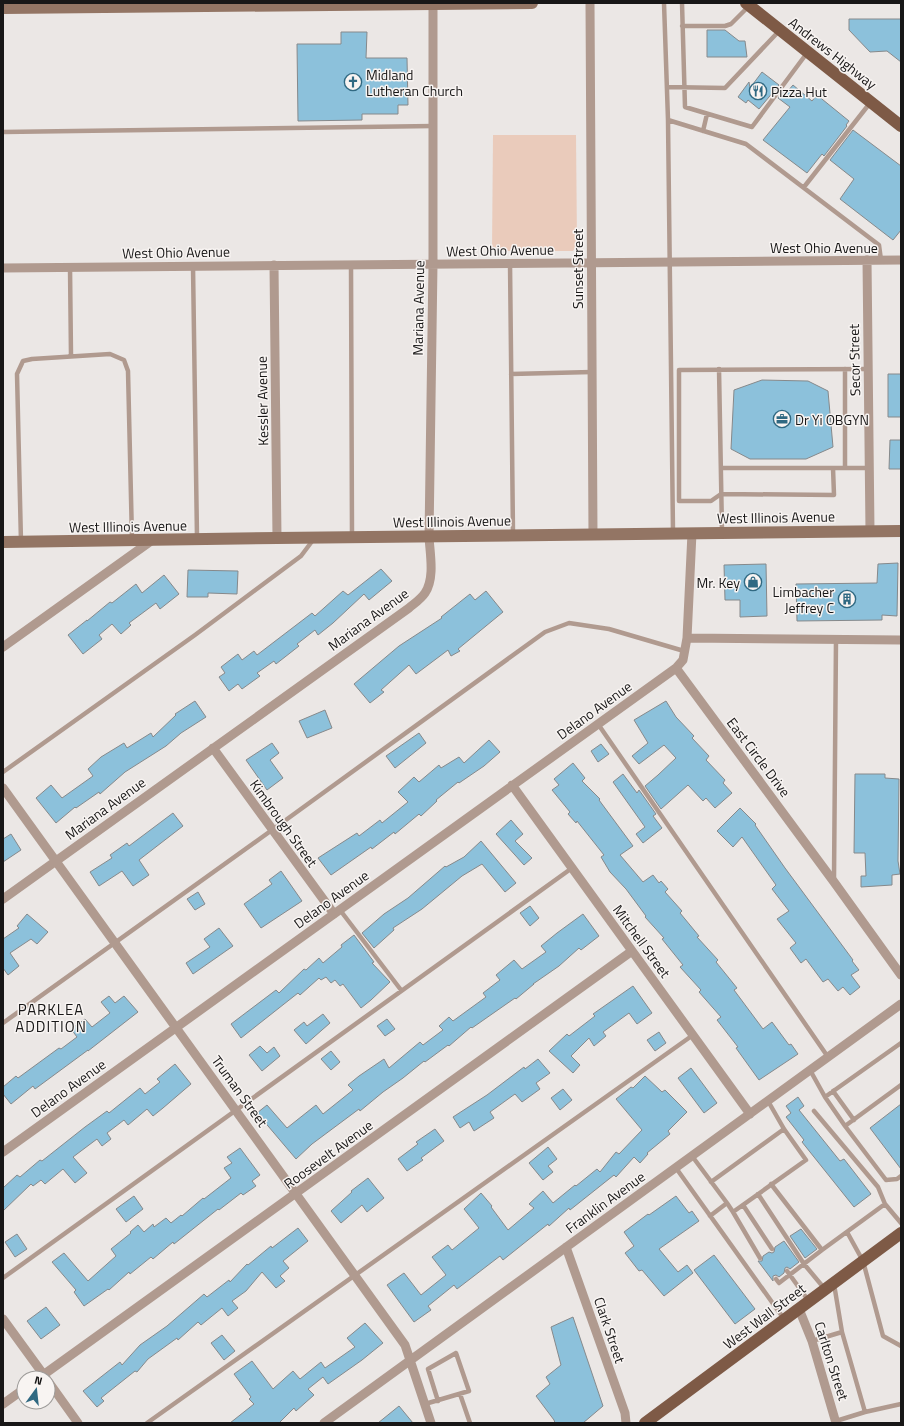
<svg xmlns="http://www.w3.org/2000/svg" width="904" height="1426" font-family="'Titillium Web',sans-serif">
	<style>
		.green { fill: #eacbbb }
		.building { fill: #8cc1db; stroke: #86898b }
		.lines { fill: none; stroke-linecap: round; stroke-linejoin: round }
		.lane { stroke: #b09a8f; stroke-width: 4.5 }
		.street { stroke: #b09a8f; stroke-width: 9 }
		.secondary { stroke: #937564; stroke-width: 12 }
		.primary { stroke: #7e5a46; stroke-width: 12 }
		.labels { text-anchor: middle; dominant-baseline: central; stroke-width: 3; stroke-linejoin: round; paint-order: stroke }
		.street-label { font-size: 14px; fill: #181717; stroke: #f8f4f2 }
		.poi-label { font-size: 14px; fill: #181717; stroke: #f8f4f2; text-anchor: start }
		.neighbourhood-label { font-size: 15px; letter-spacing: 1px; fill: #181717; stroke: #f8f4f2 }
	</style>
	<rect width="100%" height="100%" fill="#ebe7e5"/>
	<path class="green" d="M493 135H576L577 244 573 251H492Z"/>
	<path class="building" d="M849 19H901V62L887 51 870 52 849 30Z
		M707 30H725L739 41H745L747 57H707Z
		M341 32H367L366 58H407L408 105H398V114H362V120L298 121 297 44H341Z
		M762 72 779 85 759 109 748 100 746 103 738 97 749 82 750 88Z
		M793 85 812 101 817 95 849 121 846 125 847 126 824 156 822 154 807 173 763 140 790 107 778 98 784 90 787 92Z
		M853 130 901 166V230L893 240 840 199 854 179 830 160Z
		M888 374H901V417H888Z
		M762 380 808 381 828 391 833 447 806 459H750L731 449 734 390Z
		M890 440H901V469H889Z
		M898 563 897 616 882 615V620L797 621 796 584 877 583 878 564Z
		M766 564 767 616 740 617V600H725L724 565Z
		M381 569 392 581 369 600 364 594 333 623 318 635 315 630 297 644 299 646 276 664 274 661 257 673 260 676 242 689 238 684 229 691 219 677 225 673 221 667 238 654 242 660 254 651 257 655 312 613 315 616 343 591 348 595Z
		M188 570 238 571 237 594 208 593V597H187Z
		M164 575 179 594 160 609 156 603 129 623 131 625 121 634 112 624 99 635 102 639 83 654 68 635 87 620V621L110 602 112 603 136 584 142 593Z
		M486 591 503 612 458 649 460 651 451 656 448 650 416 674 409 665 381 690 384 692 370 703 354 684 399 646 442 618 441 617 470 594 475 600Z
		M195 701 206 717 181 733 166 746 125 772 100 794 99 792 76 808 75 807 56 823 36 798 51 785 62 798 93 776 88 769 101 757 124 743 127 748 151 733 153 737 176 715 175 714Z
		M666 701 676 717 694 736 692 738 709 756 706 760 725 780 723 783 732 793 715 808 706 798 703 801 688 785 661 809 645 786 658 775 676 758 664 745 639 764 632 756 648 743 634 720Z
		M325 710 332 728 307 738 299 721Z
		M419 733 426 743 395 768 386 756Z
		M489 740 500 752 484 766 459 783 458 782 436 800 437 801 421 816 419 814 395 834 394 832 372 849 371 847 331 875 318 858 357 833 359 836 380 820 382 823 408 802 398 792 414 777 419 782 439 765 441 768 459 757 464 763Z
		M272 743 279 753 270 760 283 778 267 790 246 760Z
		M601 744 609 754 598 762 591 751Z
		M573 763 585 778 582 781 600 799 599 800 633 846 620 855 643 882 653 875 659 883 661 881 668 889 665 892 682 911 680 913 699 936 697 937 718 960 716 962 737 988 734 990 763 1029 772 1022 789 1045 791 1044 798 1054 759 1080 736 1048 738 1047 717 1020 721 1017 699 992 701 990 680 967 683 965 662 939 664 938 645 917 646 916 626 889 610 872 601 857 604 855 577 821 576 823 568 814 570 812 552 790 559 785 554 779Z
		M623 774 637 793 639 790 656 814 653 816 662 828 643 843 636 834 645 827 613 782Z
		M855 774H885V778L899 779 898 861 900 874 892 875V885L861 887V876H866L865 853H854Z
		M740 808 756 824 755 825 785 868 853 960 852 961 859 970 851 975 860 987 850 995 843 987 838 991 828 979 823 982 806 959 801 963 790 948 796 943 777 919 789 911 772 889 776 885 742 837 733 847 717 831Z
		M173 813 183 826 139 860 149 875 133 886 122 871 99 886 90 872 112 858 110 855 127 843 129 846Z
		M511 820 523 834 515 841 532 858 524 865 496 834Z
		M11 834 21 850 3 862V839Z
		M481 841 516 883 505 892 482 864 462 876 422 909 393 928 394 930 374 948 362 933 384 914 408 898 445 866 446 867 464 857Z
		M281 871 302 901 261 928 244 904 272 884 269 880Z
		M198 892 205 904 195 910 187 899Z
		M530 906 539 918 530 926 520 913Z
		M27 914 48 932 37 944 31 939 10 953 19 966 8 975 3 968V939L19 928 17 926Z
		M583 914 599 936 581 950 579 948 559 966 533 984H534L516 999 515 998 472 1028 471 1027 449 1046 448 1045 425 1062 424 1061 403 1078 383 1092 360 1111 359 1109 312 1144 296 1159 257 1113 267 1105 287 1128 316 1105 323 1114 353 1090 348 1085 359 1076 384 1059 389 1068 420 1042 423 1045 443 1030 439 1026 449 1017 453 1021 486 997 483 993 500 980 496 975 514 960 522 969 546 952 541 946 557 933Z
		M219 928 233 946 193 974 186 963 210 947 204 939Z
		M354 935 374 962 372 963 390 982 371 1000 361 1008 343 984 340 986 335 980 331 983 326 977 321 980 319 978 300 995 298 993 241 1038 231 1024 276 990 279 993 304 969 306 970 319 958 323 963 342 947 341 945Z
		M633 986 652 1013 637 1024 629 1013 603 1032 606 1036 594 1046 589 1038 571 1056 580 1065 573 1073 549 1051 567 1034 569 1036 595 1016 593 1014Z
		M109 996 115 1003 124 996 138 1012 88 1051V1050L35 1089 33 1086 11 1104 3 1094V1087L16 1076 18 1078 59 1048 61 1049 77 1037 71 1029 85 1019 92 1027 110 1013 101 1002Z
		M323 1014 330 1023 306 1044 294 1030 304 1022 307 1026Z
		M387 1019 395 1029 385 1036 377 1026Z
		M659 1032 666 1043 655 1051 647 1040Z
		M260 1046 267 1053 274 1047 280 1056 262 1071 249 1055Z
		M331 1051 340 1062 331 1070 321 1059Z
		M538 1059 550 1073 536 1083 540 1089 522 1102 515 1094 490 1112 494 1118 474 1131 469 1122 460 1128 453 1117 487 1095 524 1067 525 1069Z
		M175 1064 191 1084 163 1108 153 1116 147 1109 128 1125 124 1120 107 1133 111 1139 102 1146 97 1139 73 1157 87 1173 75 1183 63 1169 45 1184 41 1180 33 1186 31 1184 3 1211V1188L17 1175 20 1177 40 1160 42 1161 85 1127 107 1111 109 1113 140 1088 145 1094 160 1082 157 1079Z
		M691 1068 717 1103 704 1113 678 1078Z
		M645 1076 662 1092 665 1090 687 1112 668 1131 670 1134 647 1153 648 1154 640 1163 634 1157 616 1177 614 1175 570 1210 569 1208 549 1226 548 1224 503 1260 500 1256 457 1289 454 1285 428 1306 431 1310 414 1322 387 1285 404 1273 421 1295 446 1275 432 1257 448 1245 452 1250 479 1228 464 1209 481 1193 492 1206 491 1207 508 1230 534 1208 529 1204 543 1191 553 1203 575 1185 576 1186 597 1169 600 1172 616 1152 619 1154 642 1130 616 1099 631 1087 633 1088Z
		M563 1089 572 1100 560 1110 551 1098Z
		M798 1097 804 1106 799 1110 840 1161 844 1159 871 1194 854 1207 802 1142 804 1140 786 1117 791 1113 786 1106Z
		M901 1104V1169L870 1128Z
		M435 1129 444 1141 421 1158 423 1160 407 1171 398 1159 418 1144 416 1142Z
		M548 1147 557 1159 548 1166 553 1172 543 1180 529 1163Z
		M240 1148 260 1175 252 1181 256 1186 243 1195 241 1193 219 1210 218 1209 174 1244 173 1242 153 1259 151 1257 130 1274 129 1272 109 1290 108 1289 84 1306 74 1292 76 1290 52 1262 64 1253 88 1281 116 1256 111 1249 131 1233 130 1232 138 1225 144 1232 153 1224 154 1227 166 1218 171 1223 181 1215 182 1216 203 1198 204 1199 231 1178 224 1168 232 1163 227 1157Z
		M368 1178 384 1198 367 1212 362 1205 341 1223 331 1211 352 1192 351 1191Z
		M134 1196 143 1209 126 1222 116 1209Z
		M676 1196 689 1213 692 1211 699 1221 659 1249 678 1272 687 1265 693 1273 664 1296 642 1270 639 1271 625 1253 634 1246 624 1232 648 1214 649 1215Z
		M298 1228 308 1241 283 1261 289 1268 280 1276 285 1281 276 1288 262 1272 246 1291 232 1301 238 1308 228 1316 222 1308 201 1325 198 1322 178 1340 177 1338 148 1359 137 1372 135 1371 101 1398 104 1401 97 1407 83 1391 120 1362 122 1365 140 1345 167 1326 204 1294 207 1297 229 1280 230 1282 247 1264 248 1265 271 1246 272 1248Z
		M801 1229 817 1249 805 1258 790 1236Z
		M17 1234 27 1249 15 1257 5 1242Z
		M784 1241 799 1262 790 1269 787 1267 785 1268 784 1273 779 1277 776 1275 773 1276V1281L758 1261H762L763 1256 769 1252 772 1253 774 1252 775 1247Z
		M714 1255 755 1309 735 1324 694 1270Z
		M46 1307 60 1325 41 1339 27 1321Z
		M573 1317 603 1406 583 1423H555L554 1420 536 1396 550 1384 546 1377 561 1365 551 1327Z
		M365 1323 383 1343 362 1360 328 1384 323 1377 308 1389 314 1395 296 1411 294 1408 279 1423H230L254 1404 249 1399 251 1397 234 1374 252 1361 273 1389 293 1371 300 1379 321 1362 325 1368 355 1347 347 1338Z
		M222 1335 235 1351 224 1360 211 1343Z
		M399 1406 413 1423H378Z"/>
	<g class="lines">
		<path class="lane" d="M664 3 668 120 746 144 879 245 881 260
			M682 3 685 107 752 127 807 53
			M682 26H725L731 24 749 6
			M667 87 725 88 780 30
			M668 120 673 532
			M703 131 707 114
			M3 132 433 126
			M804 187 870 103
			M510 263 513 534
			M351 265 352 537
			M193 266 197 538
			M70 267 71 356
			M719 369 722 531
			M511 374 592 372
			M721 468H869
			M833 468 834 495 721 494 711 501H679V370L867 369
			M845 468V369
			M21 542 17 374 23 361 32 359 110 354 124 360 128 371 132 539
			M598 724 828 1057
			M3 772 195 635 301 556 313 540
			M834 879 836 639
			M340 910 401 990
			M3 1023 272 830 545 632 569 623 609 629 684 651
			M810 1070 825 1097 845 1126 901 1085
			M833 1091 854 1120
			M825 1097 901 1043
			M814 1111 878 1187 885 1204
			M845 1126 886 1180 897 1179 901 1176
			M692 1156 727 1203 710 1216
			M676 1168 784 1319
			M711 1182 784 1129
			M771 1184 822 1250 779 1283 776 1279
			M758 1194 804 1264 824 1288
			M727 1203 733 1212 806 1160 784 1129 768 1101
			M743 1205 772 1249
			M733 1212 760 1258
			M847 1232 863 1261 883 1336 901 1346
			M822 1250 885 1204 901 1223
			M787 1271 808 1300
			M3 1278 572 868
			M834 1284 842 1332
			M812 1341 842 1332 865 1412 901 1404
			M460 1394 470 1423
			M425 1404 469 1391 456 1353 428 1369 438 1401
			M836 1421 865 1412
			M147 1423 693 1035"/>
		<path class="street" d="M590 3 593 535
			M867 260 870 531
			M274 265 277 538
			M3 268 901 260
			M692 533 687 638 683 660 676 668 834 882 901 975
			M687 638 901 640
			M3 647 151 541
			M213 748 334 914
			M512 785 750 1114
			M3 788 405 1345 431 1423
			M3 899 409 608C415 603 421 599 425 593 435 578 430 554 429 537L433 264V4
			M3 1152 676 668
			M566 1247 625 1413 626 1423
			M799 1309 812 1341 836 1423
			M3 1319 46 1378
			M39 1378 632 951
			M48 1381 78 1423
			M3 1404 24 1389
			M324 1423 901 1004"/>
		<path class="secondary" d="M3 8 532 3
			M3 542 277 538 901 531"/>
		<path class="primary" d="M746 3 901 126
			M645 1423 901 1233"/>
	</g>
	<defs>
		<symbol id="church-ring" viewBox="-11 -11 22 22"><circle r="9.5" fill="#f8f4f2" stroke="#306982" stroke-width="1.5"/><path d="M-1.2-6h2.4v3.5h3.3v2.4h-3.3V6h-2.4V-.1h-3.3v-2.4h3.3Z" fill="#306982"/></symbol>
		<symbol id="restaurant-ring" viewBox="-11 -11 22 22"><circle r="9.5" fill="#f8f4f2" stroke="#306982" stroke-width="1.5"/><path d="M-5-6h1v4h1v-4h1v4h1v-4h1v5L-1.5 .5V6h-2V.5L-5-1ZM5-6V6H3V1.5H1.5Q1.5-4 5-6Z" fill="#306982"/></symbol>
		<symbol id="office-ring" viewBox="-11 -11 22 22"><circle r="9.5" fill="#f8f4f2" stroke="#306982" stroke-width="1.5"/><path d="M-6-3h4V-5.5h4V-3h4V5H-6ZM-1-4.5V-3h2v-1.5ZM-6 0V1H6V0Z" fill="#306982"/></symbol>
		<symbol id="shop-ring" viewBox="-11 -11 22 22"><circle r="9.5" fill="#f8f4f2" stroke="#306982" stroke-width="1.5"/><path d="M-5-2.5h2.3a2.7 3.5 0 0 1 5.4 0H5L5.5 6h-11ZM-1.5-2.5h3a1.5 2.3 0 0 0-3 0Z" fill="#306982"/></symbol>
		<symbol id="building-ring" viewBox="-11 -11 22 22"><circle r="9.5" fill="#f8f4f2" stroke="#306982" stroke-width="1.5"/><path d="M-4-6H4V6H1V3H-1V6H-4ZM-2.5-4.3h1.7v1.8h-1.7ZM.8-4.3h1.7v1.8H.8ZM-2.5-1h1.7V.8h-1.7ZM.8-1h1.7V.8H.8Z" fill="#306982"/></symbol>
	</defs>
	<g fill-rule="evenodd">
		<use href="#church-ring" x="343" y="72" width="20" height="20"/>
		<use href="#restaurant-ring" x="748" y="81" width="20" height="20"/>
		<use href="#office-ring" x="772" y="409" width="20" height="20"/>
		<use href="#shop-ring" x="743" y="572" width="20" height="20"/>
		<use href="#building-ring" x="837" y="589" width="20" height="20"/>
	</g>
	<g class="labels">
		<g class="street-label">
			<text transform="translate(833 53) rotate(38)">Andrews Highway</text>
			<text x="824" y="247">West Ohio Avenue</text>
			<text transform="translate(500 250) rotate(-1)">West Ohio Avenue</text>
			<text transform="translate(176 252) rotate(-1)">West Ohio Avenue</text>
			<text transform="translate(577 269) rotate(-90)">Sunset Street</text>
			<text transform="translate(418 308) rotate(-89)">Mariana Avenue</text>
			<text transform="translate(854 360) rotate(-91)">Secor Street</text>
			<text transform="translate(262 401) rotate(-91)">Kessler Avenue</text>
			<text transform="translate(776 517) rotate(-1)">West Illinois Avenue</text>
			<text transform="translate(452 521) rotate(-1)">West Illinois Avenue</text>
			<text transform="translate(128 526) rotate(-1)">West Illinois Avenue</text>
			<text transform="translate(368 619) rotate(-36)">Mariana Avenue</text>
			<text transform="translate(594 710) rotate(-36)">Delano Avenue</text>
			<text transform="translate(759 757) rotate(53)">East Circle Drive</text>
			<text transform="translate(105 808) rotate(-36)">Mariana Avenue</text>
			<text transform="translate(284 823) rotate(54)">Kimbrough Street</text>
			<text transform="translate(331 899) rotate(-36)">Delano Avenue</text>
			<text transform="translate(642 941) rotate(54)">Mitchell Street</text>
			<text transform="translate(68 1088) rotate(-36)">Delano Avenue</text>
			<text transform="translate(240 1091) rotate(54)">Truman Street</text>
			<text transform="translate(328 1154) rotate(-36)">Roosevelt Avenue</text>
			<text transform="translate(605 1202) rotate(-36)">Franklin Avenue</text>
			<text transform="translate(764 1316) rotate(-37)">West Wall Street</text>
			<text transform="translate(610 1330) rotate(71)">Clark Street</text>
			<text transform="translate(832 1361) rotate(72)">Carlton Street</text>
		</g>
		<g class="poi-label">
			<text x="366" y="74">Midland<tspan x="366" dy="16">Lutheran Church</tspan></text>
			<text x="771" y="91">Pizza Hut</text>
			<text x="795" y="419">Dr Yi OBGYN</text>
			<text x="740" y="582" text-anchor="end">Mr. Key</text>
			<text x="834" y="591" text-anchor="end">Limbacher<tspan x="834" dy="16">Jeffrey C</tspan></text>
		</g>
		<g class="neighbourhood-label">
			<text x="51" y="1009">PARKLEA<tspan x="51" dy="17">ADDITION</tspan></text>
		</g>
	</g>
	<rect width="904" height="1426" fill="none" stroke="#181717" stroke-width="8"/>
	<g transform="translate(36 1390) rotate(15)"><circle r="19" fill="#f8f4f2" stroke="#9e9c9a"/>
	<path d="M0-3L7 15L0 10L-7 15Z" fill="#306982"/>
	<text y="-6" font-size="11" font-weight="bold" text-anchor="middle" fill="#181717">N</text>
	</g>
</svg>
